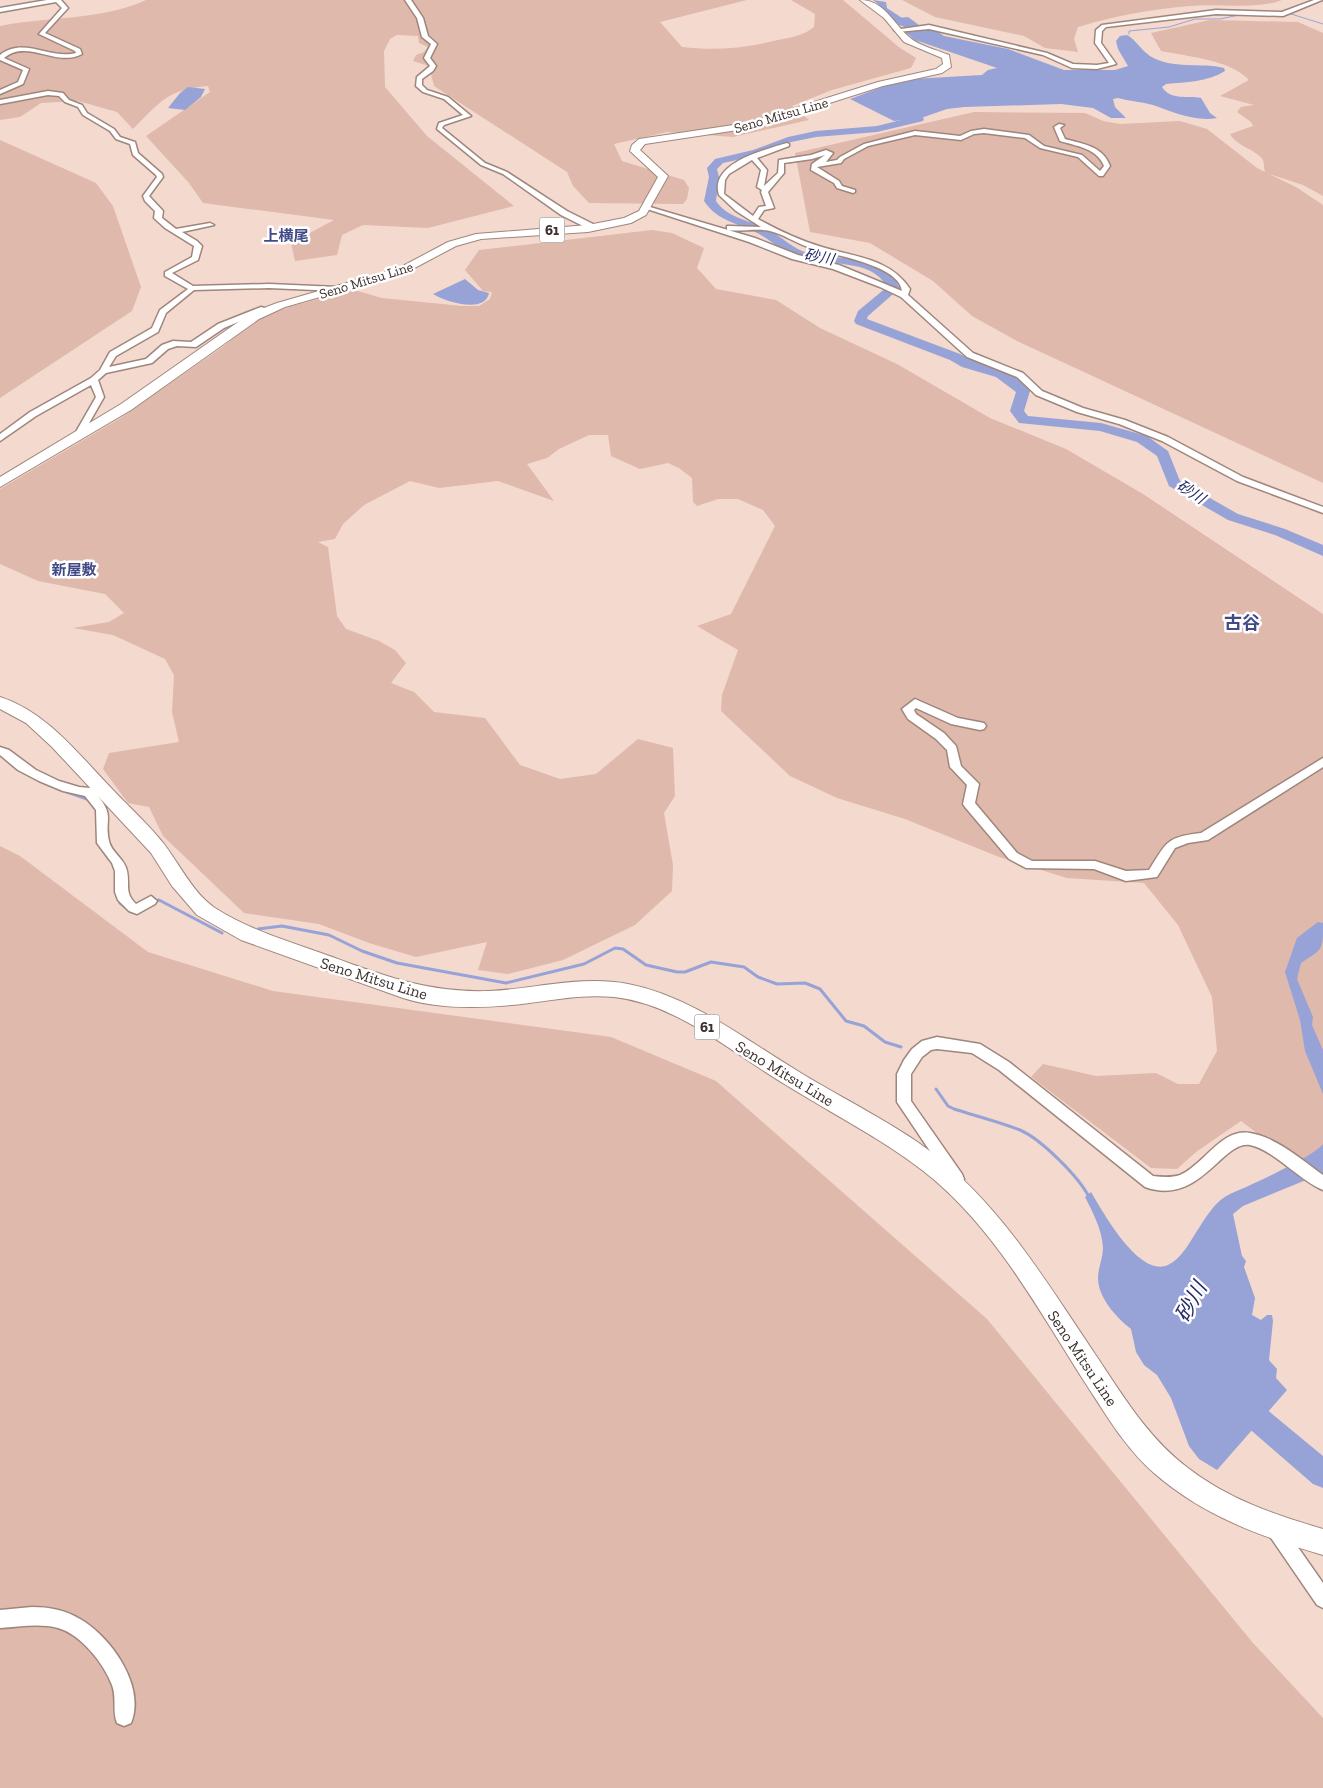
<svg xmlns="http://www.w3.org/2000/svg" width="1323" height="1788" font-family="'Zilla Slab','Noto Sans JP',serif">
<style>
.green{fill:#dfb9ab}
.water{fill:#97a3d7}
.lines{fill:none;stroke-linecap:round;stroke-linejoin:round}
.stream-far2{stroke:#97a3d7;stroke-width:1}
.stream-far1{stroke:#97a3d7;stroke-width:2.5}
.stream{stroke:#97a3d7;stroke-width:3}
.river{fill:#97a3d7;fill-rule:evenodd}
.street-casing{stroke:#9f867c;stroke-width:3}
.primary-casing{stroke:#9f867c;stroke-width:2}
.street{fill:#fff;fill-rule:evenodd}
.primary{fill:#fff;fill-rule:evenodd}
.labels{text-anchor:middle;stroke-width:5;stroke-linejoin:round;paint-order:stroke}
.far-street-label{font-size:14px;fill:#3c312d;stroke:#fff}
.shield{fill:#fff;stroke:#766f6c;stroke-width:1}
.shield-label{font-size:15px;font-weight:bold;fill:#3c312d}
.far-neighbourhood-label{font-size:15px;font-weight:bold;fill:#404a86;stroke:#fff}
.far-water-label{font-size:15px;font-style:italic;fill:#272d6b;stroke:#fff}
.street-label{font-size:16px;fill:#3c312d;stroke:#fff}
.neighbourhood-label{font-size:18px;font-weight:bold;fill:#404a86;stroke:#fff}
.near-water-label{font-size:21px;font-style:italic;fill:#272d6b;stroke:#fff}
</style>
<rect width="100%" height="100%" fill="#f4d9ce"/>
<path class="green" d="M 146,0 L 747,0 L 660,22 L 682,47 C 716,51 745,48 778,40 C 792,37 803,36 814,27 L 815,14 L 791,0 L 843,0 L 900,48 L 916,58 L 911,68 L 832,90 L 792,106 L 809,120 L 733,137 L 667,132 L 614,144 L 622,161 L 684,180 L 689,188 L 687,199 L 683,204 L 589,203 L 573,186 L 567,172 L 434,86 L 429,66 L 413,61 L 416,55 L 424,52 L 428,47 L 419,43 L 418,36 L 397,35 L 390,39 L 384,51 L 385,87 L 427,136 L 514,206 L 428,228 L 363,225 L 342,235 L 337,255 L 295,261 L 291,243 L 334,220 L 203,203 L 189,183 L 146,136 L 210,92 L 208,86 C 167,90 161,101 133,129 L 117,112 L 78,101 L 41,103 L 20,117 L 0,120 L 0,26 C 49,16 100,21 146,0 Z
M 902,0 L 1282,0 C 1257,10 1217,3 1190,6 C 1153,9 1114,16 1078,27 L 1074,39 L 1078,52 L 1045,48 L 1024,36 L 935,17 Z
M 1210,20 L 1298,22 L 1323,33 L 1323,196 L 1303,185 L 1269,174 L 1296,187 L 1323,205 L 1323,483 L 1017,341 L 972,316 L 933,281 L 870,243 L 810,232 L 795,153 L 974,112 L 1085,113 L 1103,121 L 1120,124 L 1180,121 L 1207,129 L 1257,168 L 1265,172 C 1264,169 1264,163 1263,160 C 1256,149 1237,147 1230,134 L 1253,126 L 1251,122 L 1237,112 L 1241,107 L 1254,105 L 1220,96 L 1249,80 C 1229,59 1189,57 1161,51 L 1151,33 Z
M 0,140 L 96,183 L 113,206 L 141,287 L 132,311 L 0,398 Z
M 652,230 L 672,233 L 704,248 L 697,268 L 716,289 L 776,300 L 820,328 L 897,364 L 990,418 L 1066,449 L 1143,494 L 1323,614 L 1323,1183 L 1241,1121 L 1196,1152 L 1177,1169 L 1151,1168 L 1031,1077 L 1043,1064 L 1096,1076 L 1156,1073 L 1178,1084 L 1199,1084 L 1217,1051 L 1212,997 L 1178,925 L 1144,883 L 1067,878 L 999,857 L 905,819 L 837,798 L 790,776 L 721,711 L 722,695 L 738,650 L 697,626 L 731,614 L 775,526 L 763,510 L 738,499 L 718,499 L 697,506 L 693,502 L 692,478 L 679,468 L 668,463 L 640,469 L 611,456 L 608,435 L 589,435 L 559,449 L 547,458 L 527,464 L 554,501 L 498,481 L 439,488 L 410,481 L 364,505 L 343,524 L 335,539 L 318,542 L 328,547 L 337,616 L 346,629 L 379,641 L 395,650 L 406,663 L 391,683 L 414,692 L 434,712 L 485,718 L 520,765 L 560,779 L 596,774 L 638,739 L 673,748 L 675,796 L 664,813 L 673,865 L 672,891 L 635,925 L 563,960 L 508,974 L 478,970 L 487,942 L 416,957 L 369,943 L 319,924 L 244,913 L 163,836 L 149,807 L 128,803 L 103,769 L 109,753 L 179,742 L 172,712 L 174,675 L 165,659 L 113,635 L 73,628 L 109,622 L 124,613 L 105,594 L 38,581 L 0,564 L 0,489 L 119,419 L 224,346 L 255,320 L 292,306 L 354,290 L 382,298 L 462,306 L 479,306 L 490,299 L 492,292 L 483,291 L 465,270 L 479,250 Z
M 0,846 L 20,856 L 148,952 L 273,991 L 611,1037 L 716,1081 L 987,1319 L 1253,1643 L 1323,1718 L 1323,1788 L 0,1788 Z"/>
<path class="water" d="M 882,5 L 898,18 L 908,17 L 919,25 L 915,27 L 934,29 L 944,36 L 1008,49 L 1064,70 L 1115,70 L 1128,66 L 1118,49 L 1116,41 L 1120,36 L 1127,35 C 1136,40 1141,50 1150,56 C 1173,70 1200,62 1224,68 L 1225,71 C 1207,82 1186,82 1166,84 L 1162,87 C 1171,101 1187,95 1201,98 L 1210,113 L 1217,118 C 1195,122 1173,112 1153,105 C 1142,102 1129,101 1118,98 L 1113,99 L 1115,107 L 1126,118 L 1111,118 L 1093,108 L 1061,104 L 964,107 L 947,109 L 921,118 L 894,121 L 850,99 L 893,83 L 912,79 L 982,75 L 988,70 L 997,68 L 915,40 L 904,31 L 910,29 L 899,25 L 880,8 Z
M 188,87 L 205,89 L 201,97 L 185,110 L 168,108 L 180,93 Z
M 465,279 L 478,290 L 489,293 C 485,314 446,302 433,294 Z
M 1318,922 L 1323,923 C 1323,952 1323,948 1301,963 L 1297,979 L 1313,1017 L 1312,1025 L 1323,1050 L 1323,1094 L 1305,1051 L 1300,1020 L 1285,972 L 1297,938 Z
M 1323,1144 L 1323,1173 L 1243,1206 L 1233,1214 L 1242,1256 L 1246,1261 L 1244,1267 L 1255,1298 L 1252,1315 L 1261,1320 L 1267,1315 L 1272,1315 L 1273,1321 L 1269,1360 L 1277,1369 L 1276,1378 L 1287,1390 L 1217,1470 L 1199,1459 L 1189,1446 L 1171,1398 L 1157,1375 L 1144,1365 L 1136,1352 L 1131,1329 C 1117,1318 1098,1298 1098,1278 C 1098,1268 1103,1258 1103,1248 C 1102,1229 1093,1213 1085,1197 L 1091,1192 C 1103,1212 1139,1278 1168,1265 C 1181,1259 1190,1242 1197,1231 C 1206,1217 1215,1201 1230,1194 C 1247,1187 1313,1157 1323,1144 Z"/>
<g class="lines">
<path class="stream-far2" d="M 1288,13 L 1323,24
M 1129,34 L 1129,31 L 1169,27 L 1195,19 L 1220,19 L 1244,14"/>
<path class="stream-far1" d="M 49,785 L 71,793"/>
<path class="stream" d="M 67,792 L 90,800
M 99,844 L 109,859
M 116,890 L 120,903 L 131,912
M 154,902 L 159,900 L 222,933
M 258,929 L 282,926 L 329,935 L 362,951 L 397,963 L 506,983 L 584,964 L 615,948 L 623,949 L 646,965 L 677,972 L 685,972 L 711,962 L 744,967 L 758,977 L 777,984 L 805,983 L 820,989 L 846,1021 L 864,1026 L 885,1042 L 901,1047
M 936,1089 L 948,1106 L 954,1109 C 976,1116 999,1122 1020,1130 C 1041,1139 1079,1177 1089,1197"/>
<path class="river" d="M 873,0 L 886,2 L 887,8 L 905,20 L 905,24 L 899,24 L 880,11 L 879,5 Z
M 924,102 L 929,105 L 928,107 L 917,110 L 924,119 L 923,121 L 877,132 L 816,137 L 791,142 L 760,155 L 723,163 L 717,169 L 719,177 L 716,201 C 728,219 751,220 769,230 C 782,237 793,249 808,253 C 842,262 880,251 900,288 L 868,316 L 867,319 L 960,354 C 983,368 1013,368 1030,391 L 1024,411 L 1028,416 L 1101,423 L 1147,436 L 1168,451 L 1180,481 L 1238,514 L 1285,529 L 1323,545 L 1323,556 L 1275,535 L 1228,520 L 1169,486 L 1157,456 L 1137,442 L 1100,431 L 1019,423 L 1010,411 L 1016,392 L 996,377 L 962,367 L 950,360 L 856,324 L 854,321 L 858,311 L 887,287 C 871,257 827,267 799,258 C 784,253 773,242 759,234 C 739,223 718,222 704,201 L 709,177 L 707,168 L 715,159 L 753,150 L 788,137 L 816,131 L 877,126 L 913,117 L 906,108 L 907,106 Z
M 1239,1390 L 1248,1394 L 1323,1456 L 1323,1488 L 1313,1484 L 1230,1412 L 1226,1403 L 1230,1394 Z"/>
<g class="street-casing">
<path id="street" d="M 47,0 L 61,0 L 68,8 L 45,33 L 80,49 L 82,54 C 57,68 27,38 4,58 L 29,69 L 23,84 L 0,94 L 0,90 L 18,82 L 23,70 L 0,60 L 0,55 C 23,36 51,60 76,53 L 75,51 L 39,34 L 62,8 L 56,2 L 0,12 L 0,8 Z
M 405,0 L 411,0 L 423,18 L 428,36 L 437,44 L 430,58 L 436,66 L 433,71 L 422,79 L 422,85 L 427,90 L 448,97 L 471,116 L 444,125 L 442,128 L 485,163 L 507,172 L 567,211 L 595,225 L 595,229 L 589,229 L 561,215 L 503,174 L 481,165 L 437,129 L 439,123 L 463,115 L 444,99 L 423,92 L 416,86 L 417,77 L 430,66 L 424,58 L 431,44 L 422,37 L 417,18 Z
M 1314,0 L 1322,0 L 1283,16 L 1216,14 L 1106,27 L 1102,31 L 1101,43 L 1116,64 L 1097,69 L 1072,68 L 1043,55 L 929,29 L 897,32 L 894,30 L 929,25 L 1047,53 L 1073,64 L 1097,65 L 1109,63 L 1095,43 L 1096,30 L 1102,25 L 1216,10 L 1282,12 Z
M 48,91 L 63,93 L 69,100 L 82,105 L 87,113 L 114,129 L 120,137 L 135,142 L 138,153 L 162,174 L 163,177 L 149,196 L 163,211 L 162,218 L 176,229 L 210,223 L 214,225 L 182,232 L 197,241 L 202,246 L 198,260 L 172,273 L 193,286 L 269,284 L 338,287 L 342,289 L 338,291 L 269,288 L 194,290 L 166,313 L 158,332 L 116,356 L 109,367 L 146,359 L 162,345 L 173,341 L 191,342 L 218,324 L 261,307 L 268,309 L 224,328 L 196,347 L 177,346 L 168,349 L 152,363 L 106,373 L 98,380 L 104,397 L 80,439 L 73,437 L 96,397 L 91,385 L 36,416 L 0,441 L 0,434 L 30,412 L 91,378 L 100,370 L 110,352 L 152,328 L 160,310 L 188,289 L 165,276 L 165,272 L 192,257 L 194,246 L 165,228 L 154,218 L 155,211 L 145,201 L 143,196 L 157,177 L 156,175 L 133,155 L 130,144 L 116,139 L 110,131 L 83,115 L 78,107 L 65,102 L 59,96 L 48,95 L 0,104 L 0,100 Z
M 1059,124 L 1064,125 L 1060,128 L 1065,139 C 1083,144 1103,146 1110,166 L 1103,176 L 1099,176 L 1078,157 L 1040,148 L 1025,138 L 984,133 L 974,134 L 961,140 L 915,135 L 868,146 L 844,159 L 841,163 L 817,167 L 839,181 L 842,186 L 855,190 L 855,192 L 853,193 L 837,188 L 834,183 L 811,170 L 812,164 L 825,155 L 812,159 L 784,163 L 784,173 L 768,192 L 774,208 L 764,210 L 758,219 C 778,230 799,240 822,247 C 854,257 890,258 910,289 L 908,295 L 973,353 L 1023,373 L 1042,391 L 1083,408 L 1125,420 L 1168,437 L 1243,477 L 1323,507 L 1323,513 L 1237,481 L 1162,441 L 1119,424 L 1077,412 L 1036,395 L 1017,377 L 967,357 L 901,297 L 880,287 L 833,269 L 792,259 L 749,242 L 644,208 L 650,207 L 755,238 L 798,255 L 839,265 L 902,291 C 899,264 830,255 808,247 C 796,243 783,234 770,231 C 756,228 741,232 727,230 L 727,226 L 730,226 L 761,227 L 736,211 L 719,195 C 709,163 764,150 787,143 L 789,144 L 789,146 L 757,158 L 767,170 L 764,186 L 778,173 L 779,160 L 811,155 L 826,150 L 833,153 L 826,162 L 837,160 L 840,157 L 864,144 L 915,131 L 960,136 L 971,131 L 984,129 L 1029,135 L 1044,146 L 1082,155 L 1100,171 L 1104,166 C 1097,148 1076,146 1060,141 L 1054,127 ZM 752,160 L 761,170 L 757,187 L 762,190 L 761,192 L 766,206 L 759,207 L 753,216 L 724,194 L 725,180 L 729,174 Z
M 915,699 L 958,718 L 984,723 L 986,726 L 984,729 L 980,730 L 951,724 L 916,708 L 914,710 L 916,714 L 944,733 L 956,746 L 961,766 L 979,784 L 975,803 L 1017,853 L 1032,861 L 1095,861 L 1126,871 L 1149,870 C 1167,842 1166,837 1201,833 L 1323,758 L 1323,767 L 1208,840 L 1188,843 L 1175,848 L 1157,877 L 1126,881 L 1094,869 L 1026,868 L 1009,859 L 965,807 L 963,804 L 967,785 L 950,767 L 947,750 L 936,739 L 908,719 L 902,709 Z
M 0,747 L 9,750 L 36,770 L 59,781 L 79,787 L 102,789 L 104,792 L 98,796 C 115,817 104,819 109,841 C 111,852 125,859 127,871 C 130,885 124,893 136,904 L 151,896 L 157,901 L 155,904 L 137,914 L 129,911 L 118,900 L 115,892 L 115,871 L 112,863 L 97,843 L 96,810 L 85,796 L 63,791 L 39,781 L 18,770 L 0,755 Z
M 937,1037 L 980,1044 L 1009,1062 L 1153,1176 C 1162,1177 1171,1178 1180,1175 C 1204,1165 1221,1128 1250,1133 C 1276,1137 1302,1160 1323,1175 L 1323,1190 C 1300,1181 1274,1150 1250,1145 C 1222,1140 1200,1207 1145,1187 L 999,1070 L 972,1053 L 937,1049 L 931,1050 L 922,1057 L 911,1074 L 911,1101 L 962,1174 L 964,1179 L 962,1184 L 957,1185 L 952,1184 L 897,1102 L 897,1074 L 904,1060 L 912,1049 L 922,1041 Z
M 1275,1520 L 1281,1523 L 1323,1583 L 1323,1608 L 1317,1605 L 1269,1535 L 1266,1529 L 1269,1523 Z
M 32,1607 C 50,1607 65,1610 80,1619 C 111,1637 146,1686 131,1723 L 124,1726 L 117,1723 C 112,1711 117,1698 112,1685 C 104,1664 81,1634 58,1628 C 39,1623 19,1627 0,1628 L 0,1610 Z"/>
</g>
<g class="primary-casing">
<path id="primary" d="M 860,0 C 884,0 893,23 909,37 C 919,46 937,50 949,55 L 951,67 L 942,73 L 883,86 L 751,128 L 645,144 L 640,150 L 668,176 L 646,215 L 631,223 L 588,232 L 481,239 L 456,246 L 407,272 L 285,307 L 259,319 L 131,410 L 0,487 L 0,477 L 121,404 L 251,313 L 277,303 L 399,268 L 448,242 L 476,234 L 588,225 L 624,218 L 639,211 L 658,177 L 630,151 L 632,145 L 639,139 L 747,123 L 878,82 L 936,69 L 943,64 L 942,58 L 904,42 L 884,18 Z
M 0,697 C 47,712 79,755 113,790 C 130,808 149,825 164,844 C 180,865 193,893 215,908 C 248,929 284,940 321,953 C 380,974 424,993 489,991 C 535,989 581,975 628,984 C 690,996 743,1038 796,1070 C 835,1094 877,1115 916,1141 C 995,1195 1043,1277 1095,1354 C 1123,1396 1148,1438 1188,1468 C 1228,1499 1275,1515 1323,1529 L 1323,1555 C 1262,1537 1203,1516 1154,1473 C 1124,1447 1104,1411 1082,1378 C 1036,1305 991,1223 922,1170 C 879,1137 831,1113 786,1085 C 732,1053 678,1004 614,997 C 583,994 553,1000 522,1004 C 484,1008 440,1010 403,998 L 241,940 L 197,915 L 172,886 L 151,853 L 52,747 L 26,723 L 0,709 Z"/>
</g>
<use href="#street" class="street"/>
<use href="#primary" class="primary"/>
</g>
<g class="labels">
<g class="far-street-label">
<text transform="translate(781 115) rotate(-16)" y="5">Seno Mitsu Line</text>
<text transform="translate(366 280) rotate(-17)" y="5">Seno Mitsu Line</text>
</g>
<g class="shield">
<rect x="539.5" y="217.5" width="25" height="25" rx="4"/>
<rect x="694.5" y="1014.5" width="25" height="25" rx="4"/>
</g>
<g class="shield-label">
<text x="552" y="235">61</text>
<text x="707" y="1032">61</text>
</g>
<g class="far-neighbourhood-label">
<text x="286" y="241">上横尾</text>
<text x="74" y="575">新屋敷</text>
</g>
<g class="far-water-label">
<text transform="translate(819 257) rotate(10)" y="5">砂川</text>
<text transform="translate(1191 492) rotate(33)" y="5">砂川</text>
</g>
<g class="street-label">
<text transform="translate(374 978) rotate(17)" y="6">Seno Mitsu Line</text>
<text transform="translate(785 1073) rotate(31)" y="6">Seno Mitsu Line</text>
<text transform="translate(1083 1358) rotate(56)" y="6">Seno Mitsu Line</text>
</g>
<g class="neighbourhood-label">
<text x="1242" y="629">古谷</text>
</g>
<g class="near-water-label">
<text transform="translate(1191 1302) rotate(-61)" y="7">砂川</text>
</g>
</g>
</svg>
